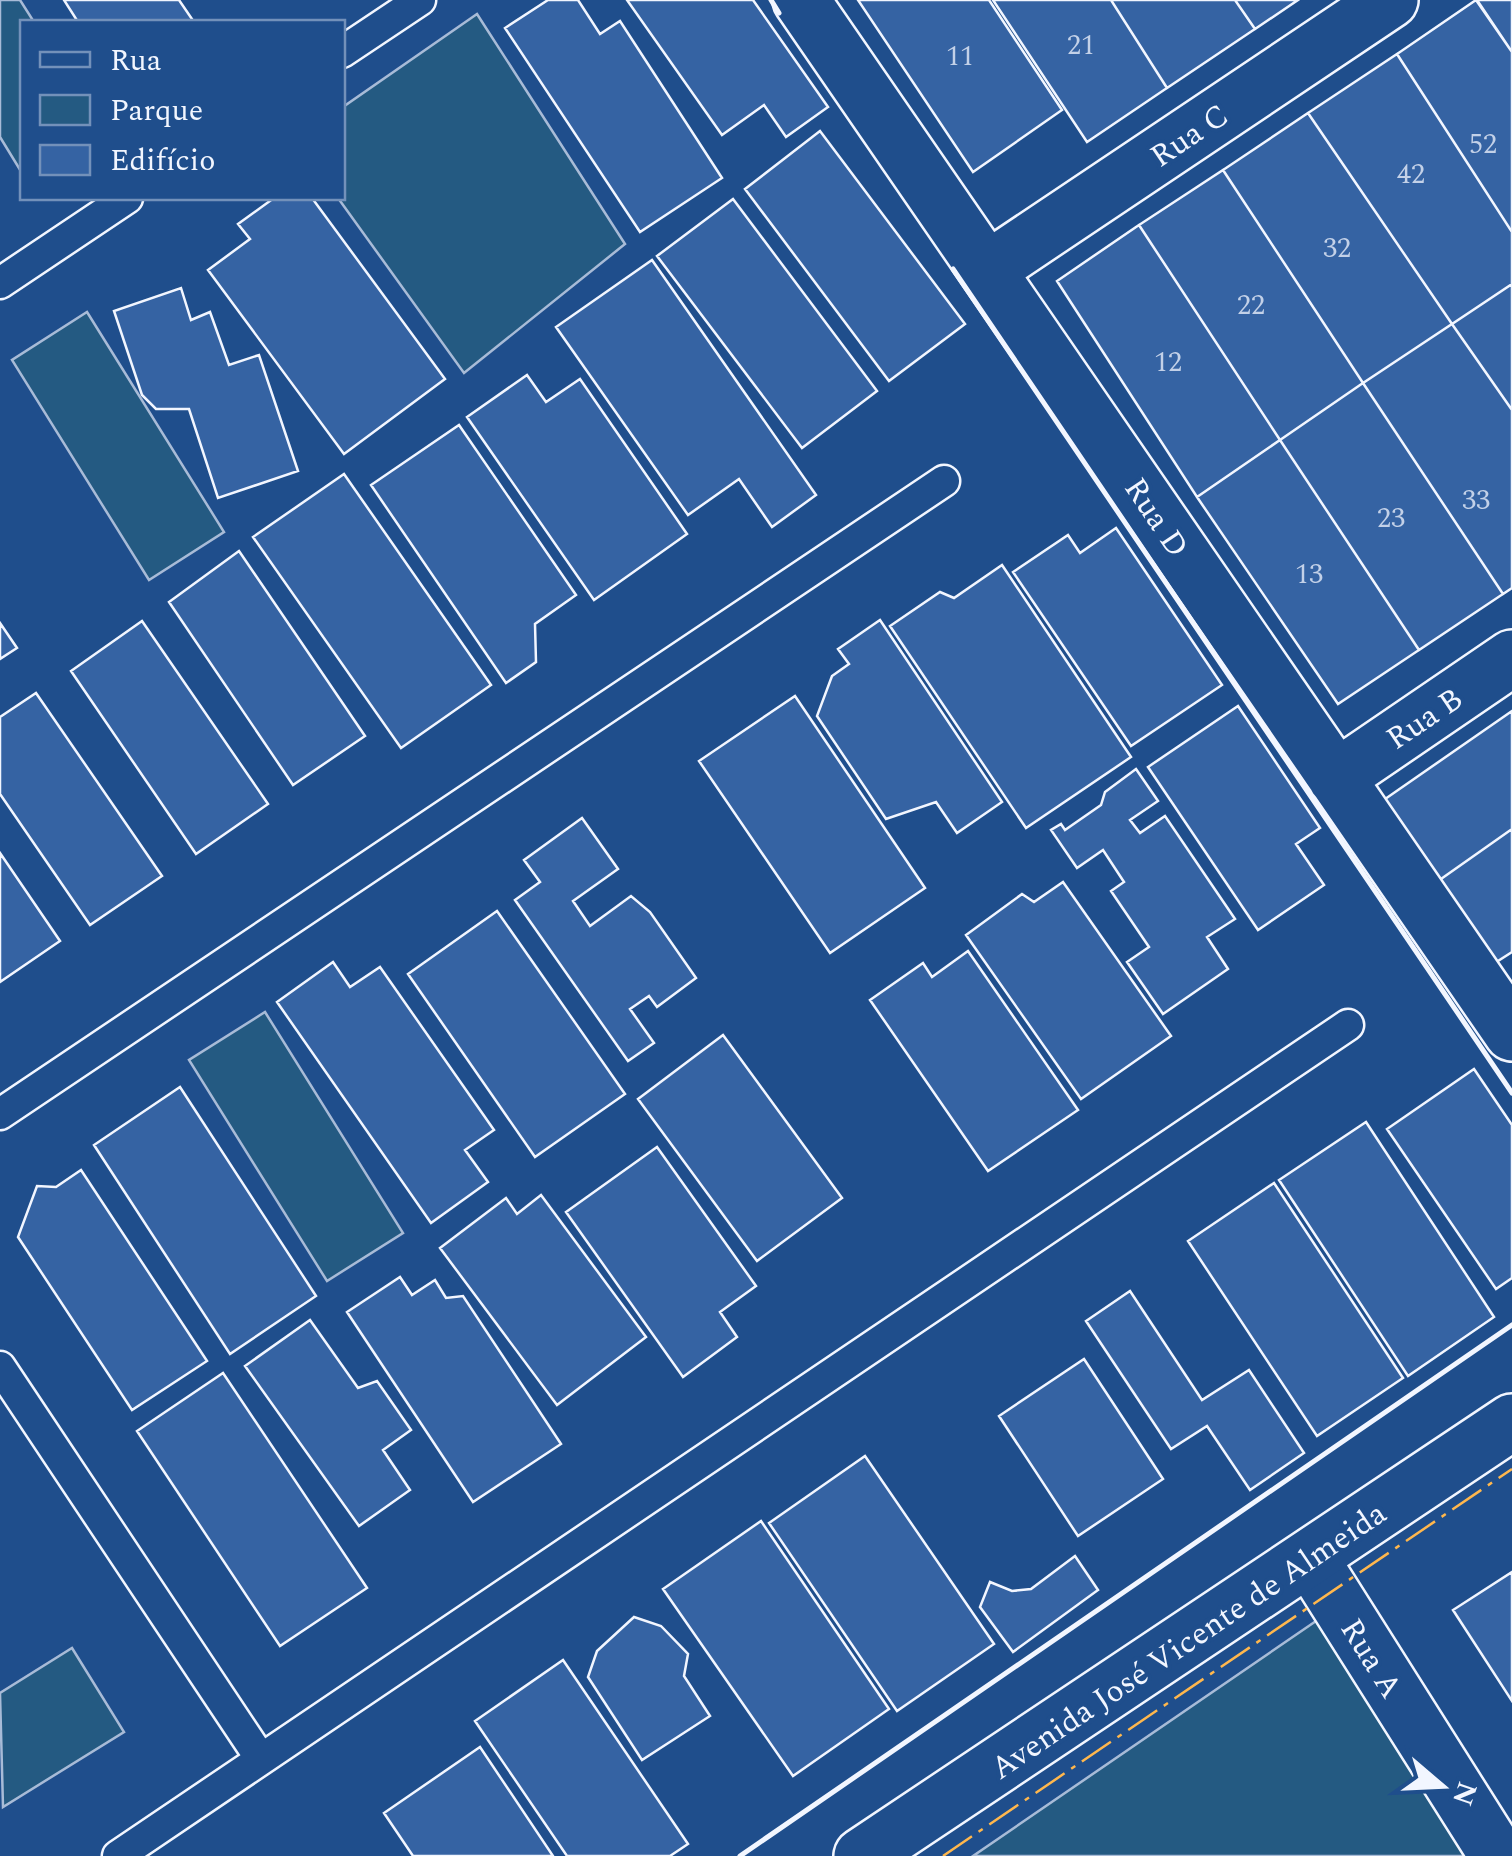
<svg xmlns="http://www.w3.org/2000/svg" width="1512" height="1856" font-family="Spectral,serif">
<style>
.green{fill:#245a82;stroke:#a8bbd7;stroke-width:2.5}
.building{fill:#3563a3;stroke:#f2f6ff;stroke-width:2.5}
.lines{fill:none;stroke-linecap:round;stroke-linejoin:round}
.service-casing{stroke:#f2f6ff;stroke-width:35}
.minor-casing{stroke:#f2f6ff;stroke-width:60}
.tertiary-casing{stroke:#f2f6ff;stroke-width:60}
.service{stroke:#1f4e8c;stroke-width:30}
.minor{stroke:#1f4e8c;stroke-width:55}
.tertiary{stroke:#1f4e8c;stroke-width:55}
.wall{stroke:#f2f6ff;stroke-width:5}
.power{stroke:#ffb74d;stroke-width:2.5;stroke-dasharray:35 8 5 8;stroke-linecap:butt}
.labels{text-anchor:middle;stroke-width:8;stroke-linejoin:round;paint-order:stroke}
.number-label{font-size:28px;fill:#c3d1e8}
.street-label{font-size:32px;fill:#f2f6ff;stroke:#1f4e8c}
</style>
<rect width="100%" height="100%" fill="#1f4e8c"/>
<path class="green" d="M 0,0 L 20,0 L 34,22 L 22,22 L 22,173 L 0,137 Z
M 477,14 L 625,244 L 464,373 L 338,198 L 342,198 L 343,107 Z
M 87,312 L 224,532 L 149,580 L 12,360 Z
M 265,1012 L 403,1233 L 327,1281 L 189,1060 Z
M 1319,1619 L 1476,1856 L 973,1856 Z
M 72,1648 L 124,1732 L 3,1807 L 0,1693 Z"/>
<path class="building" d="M 64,0 L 179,0 L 194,22 L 78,22 Z
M 548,0 L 578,0 L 600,34 L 620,21 L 722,178 L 640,232 L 505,28 Z
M 627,0 L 753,0 L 828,107 L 786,137 L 764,105 L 722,135 Z
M 858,0 L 989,0 L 1062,110 L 973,172 Z
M 993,0 L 1111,0 L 1167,88 L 1087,142 Z
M 1111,0 L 1235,0 L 1255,29 L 1167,88 Z
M 1235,0 L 1298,0 L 1255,29 Z
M 1476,0 L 1512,52 L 1512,232 L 1397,54 Z
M 1477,0 L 1512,0 L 1512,52 Z
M 1397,54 L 1512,232 L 1512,284 L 1452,324 L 1308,113 Z
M 1308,113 L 1452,324 L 1363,383 L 1223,170 Z
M 820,131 L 965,324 L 889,381 L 745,189 Z
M 1223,170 L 1363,383 L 1280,440 L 1139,225 Z
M 274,198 L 312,198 L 445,379 L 344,454 L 208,270 L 250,239 L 238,224 Z
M 733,199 L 877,391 L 802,448 L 657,256 Z
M 1139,225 L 1280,440 L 1197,497 L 1057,281 Z
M 652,260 L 816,495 L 772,527 L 739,479 L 688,515 L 556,327 Z
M 1512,284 L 1512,410 L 1452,324 Z
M 181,288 L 191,320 L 210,312 L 229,365 L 259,355 L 298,471 L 218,498 L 189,409 L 156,409 L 142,395 L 114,311 Z
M 1452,324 L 1512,410 L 1512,588 L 1503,594 L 1363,383 Z
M 527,375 L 546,402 L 580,379 L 687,534 L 594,600 L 467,417 Z
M 1363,383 L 1503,594 L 1419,650 L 1280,440 Z
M 459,425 L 576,595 L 535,624 L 536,662 L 506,683 L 371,485 Z
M 1280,440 L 1419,650 L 1338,704 L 1197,497 Z
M 344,474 L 491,685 L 401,748 L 253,537 Z
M 1116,528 L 1222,685 L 1131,746 L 1013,572 L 1068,535 L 1080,553 Z
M 239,551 L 365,736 L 293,785 L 169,602 Z
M 1002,565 L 1131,757 L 1026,828 L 890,626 L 940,592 L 954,598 Z
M 880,620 L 1002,802 L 957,833 L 936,802 L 886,819 L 817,716 L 832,676 L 849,664 L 838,649 Z
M 142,621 L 268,804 L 196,854 L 71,671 Z
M 0,623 L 17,648 L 0,659 Z
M 36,693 L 162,876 L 90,925 L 0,794 L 0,717 Z
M 795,696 L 925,888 L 830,953 L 699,761 Z
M 1238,706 L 1320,828 L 1296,844 L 1324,885 L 1258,930 L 1148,767 Z
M 1512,711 L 1512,829 L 1431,886 L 1375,806 Z
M 1136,769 L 1158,801 L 1130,820 L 1140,833 L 1165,816 L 1235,919 L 1207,937 L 1228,969 L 1163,1014 L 1127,962 L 1149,947 L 1111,891 L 1124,882 L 1103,850 L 1077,868 L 1051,830 L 1061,824 L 1065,830 L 1101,805 L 1105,792 Z
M 582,818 L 618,869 L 573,901 L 590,926 L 631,896 L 650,912 L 696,978 L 657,1007 L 649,996 L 630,1009 L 654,1043 L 628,1061 L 515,900 L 540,882 L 524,860 Z
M 1512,829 L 1512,952 L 1487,968 L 1431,886 Z
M 0,853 L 60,941 L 0,982 Z
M 1063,882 L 1171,1036 L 1081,1099 L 966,935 L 1022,894 L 1034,902 Z
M 497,911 L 625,1094 L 535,1157 L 408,974 Z
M 968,951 L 1078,1110 L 988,1171 L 870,1000 L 923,963 L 932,977 Z
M 333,962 L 350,987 L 380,967 L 494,1130 L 465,1150 L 488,1182 L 431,1223 L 277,1002 Z
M 723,1035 L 842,1198 L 757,1261 L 638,1099 Z
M 1474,1069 L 1512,1125 L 1512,1278 L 1496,1289 L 1387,1129 Z
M 180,1087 L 316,1296 L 230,1354 L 94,1145 Z
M 1366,1122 L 1494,1317 L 1408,1376 L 1279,1180 Z
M 657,1147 L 756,1286 L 720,1312 L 737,1337 L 683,1377 L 566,1212 Z
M 81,1170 L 207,1361 L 132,1410 L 18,1237 L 37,1186 L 56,1187 Z
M 1274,1183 L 1403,1378 L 1317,1436 L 1188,1241 Z
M 541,1195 L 646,1337 L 557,1405 L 440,1248 L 506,1198 L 517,1214 Z
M 400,1277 L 412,1295 L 435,1280 L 446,1298 L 463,1296 L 561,1444 L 473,1502 L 347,1312 Z
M 1130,1291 L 1202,1400 L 1249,1370 L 1304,1453 L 1250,1490 L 1207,1426 L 1171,1449 L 1086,1321 Z
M 310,1320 L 358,1388 L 377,1381 L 411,1430 L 383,1450 L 410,1490 L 359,1526 L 245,1366 Z
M 1084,1359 L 1163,1479 L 1078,1536 L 999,1416 Z
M 223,1373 L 367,1588 L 280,1646 L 137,1431 Z
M 865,1456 L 994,1644 L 897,1711 L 769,1523 Z
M 761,1521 L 889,1709 L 793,1776 L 663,1589 Z
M 1075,1556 L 1098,1590 L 1013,1652 L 980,1607 L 990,1582 L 1012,1591 L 1031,1589 Z
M 1512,1572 L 1512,1701 L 1453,1610 Z
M 634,1617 L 661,1626 L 688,1654 L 684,1676 L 710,1716 L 642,1760 L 588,1677 L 597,1651 Z
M 563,1660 L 688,1844 L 670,1856 L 567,1856 L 475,1721 Z
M 480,1747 L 553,1856 L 413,1856 L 384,1813 Z"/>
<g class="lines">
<g class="service-casing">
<path id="service" d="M 342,52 L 420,0
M 0,283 L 127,198
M 0,1114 L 944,481
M 0,1367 L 261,1759
M 118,1856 L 1348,1025"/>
</g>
<g class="minor-casing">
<path id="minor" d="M 801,0 L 1512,1033
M 987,270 L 1390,0
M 1336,778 L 1512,658
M 1311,1560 L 1498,1856"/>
</g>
<g class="tertiary-casing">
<path id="tertiary" d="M 862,1856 L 1512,1422"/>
</g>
<use href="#service" class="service"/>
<use href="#minor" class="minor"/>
<use href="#tertiary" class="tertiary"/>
<path class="wall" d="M 771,0 L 779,13
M 953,269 L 1512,1093
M 740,1856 L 1512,1325"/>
<path class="power" d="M 943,1856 L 1512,1469"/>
</g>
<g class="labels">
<g class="number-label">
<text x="1081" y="54">21</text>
<text x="960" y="65">11</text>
<text x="1483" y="153">52</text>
<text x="1411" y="183">42</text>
<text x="1337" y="257">32</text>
<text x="1251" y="314">22</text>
<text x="1168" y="371">12</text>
<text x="1476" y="509">33</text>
<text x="1391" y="527">23</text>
<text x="1309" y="583">13</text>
</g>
<g class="street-label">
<text transform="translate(1189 135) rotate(-34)" y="11">Rua C</text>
<text transform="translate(1157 517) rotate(56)" y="11">Rua D</text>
<text transform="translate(1424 718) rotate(-34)" y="11">Rua B</text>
<text transform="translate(1188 1640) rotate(-34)" y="11">Avenida José Vicente de Almeida</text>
<text transform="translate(1372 1658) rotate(58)" y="11">Rua A</text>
</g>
</g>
<rect x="20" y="20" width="325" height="180" fill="#1f4e8c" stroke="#7391ba" stroke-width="2.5"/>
<rect x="40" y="52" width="50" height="15" fill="#1f4e8c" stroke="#7391ba" stroke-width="2.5"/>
<text x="110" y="70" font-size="30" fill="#f2f6ff">Rua</text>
<rect x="40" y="95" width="50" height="30" fill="#245a82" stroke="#7391ba" stroke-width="2.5"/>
<text x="110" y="120" font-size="30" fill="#f2f6ff">Parque</text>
<rect x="40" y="145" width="50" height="30" fill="#3563a3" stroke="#7391ba" stroke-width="2.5"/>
<text x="110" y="170" font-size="30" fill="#f2f6ff">Edifício</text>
<g transform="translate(1442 1786) rotate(109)" stroke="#1f4e8c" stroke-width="8" paint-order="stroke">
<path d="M0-8L18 38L0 25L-18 38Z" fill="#f2f6ff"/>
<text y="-15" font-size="28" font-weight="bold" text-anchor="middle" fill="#f2f6ff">N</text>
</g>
</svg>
